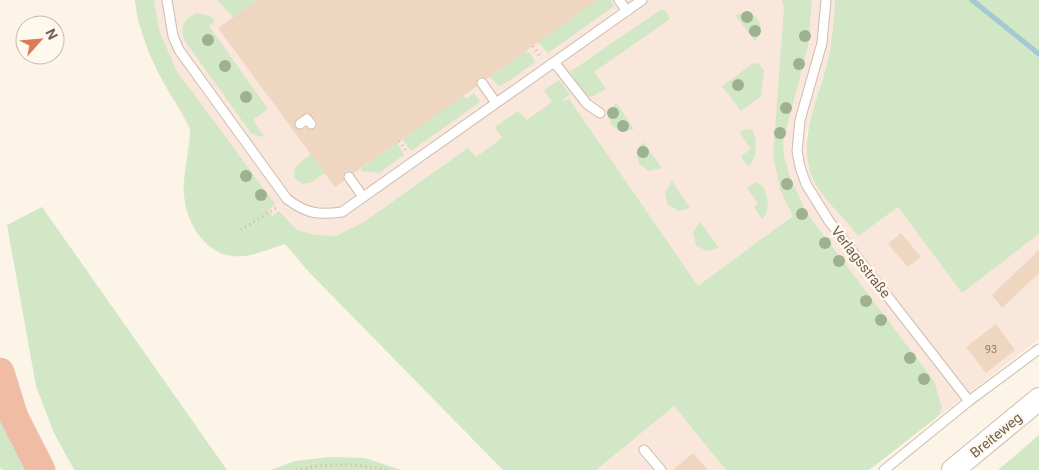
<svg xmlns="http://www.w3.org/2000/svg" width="1039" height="470" font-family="Roboto,sans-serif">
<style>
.commercial{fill:#fae7dc}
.green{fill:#d1e7c6}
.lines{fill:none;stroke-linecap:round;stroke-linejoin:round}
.stream{stroke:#a4c9d4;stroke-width:5}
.building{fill:#eed6c1;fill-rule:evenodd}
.service-casing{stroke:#ccbdae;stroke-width:11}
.tertiary-casing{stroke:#ccbdae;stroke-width:24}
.motorway-casing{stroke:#d8d2cd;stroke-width:29}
.path{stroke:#d3b9a4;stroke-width:3;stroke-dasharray:1 4;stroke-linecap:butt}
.service{stroke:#fff;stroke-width:9}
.tertiary{stroke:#fff;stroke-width:22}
.motorway{stroke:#f0bca3;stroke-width:28}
.tree{fill:#9fb290}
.labels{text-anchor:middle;stroke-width:5;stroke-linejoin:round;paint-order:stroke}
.number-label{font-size:11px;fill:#917b6a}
.street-label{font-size:14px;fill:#725d4d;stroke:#fef8ed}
</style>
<rect width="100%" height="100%" fill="#fbf4e7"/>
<path class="commercial" d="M 135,0 L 835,0 L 834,31 L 826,67 L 805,138 L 898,207 L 962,292 L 1039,234 L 1039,339 L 869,470 L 503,470 L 310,273 L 285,244 L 244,256 L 222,255 L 208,246 L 196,231 L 186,211 L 183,187 L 190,130 L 149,53 L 137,19 Z"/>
<path class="green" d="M 135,0 L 154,0 L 159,30 L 176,70 L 275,204 L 268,210 L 272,216 L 279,211 L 297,230 L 314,235 L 336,236 L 364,222 L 468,148 L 476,157 L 502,138 L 495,127 L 518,111 L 527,120 L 552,102 L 544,90 L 559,80 L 570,94 L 562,101 L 569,99 L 698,286 L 793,216 L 780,189 L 773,155 L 784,8 L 782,0 L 812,0 L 808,46 L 783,142 L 784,157 L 790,177 L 806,212 L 934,381 L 942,408 L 937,417 L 869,470 L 726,470 L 674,406 L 596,470 L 503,470 L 310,273 L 285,244 C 272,248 258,254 245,256 C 206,261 182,220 184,185 C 184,173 192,137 190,128 C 185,115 176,104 169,92 C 152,64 139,32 135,0 Z
M 217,0 L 257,0 L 233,17 Z
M 597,0 L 611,0 L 614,6 L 548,53 L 538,42 Z
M 835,0 L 1039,0 L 1039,234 L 962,293 L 898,207 L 858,236 C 847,221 820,195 813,179 C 797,141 816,105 826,68 C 832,45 834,23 835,0 Z
M 660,10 L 665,10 L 670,19 L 594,72 L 606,89 L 591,97 L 583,92 L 570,72 Z
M 747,12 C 761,17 765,29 755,41 L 735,15 Z
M 197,13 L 210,16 L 215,21 L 209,26 L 268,109 L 253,120 L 264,136 L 261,137 L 251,133 L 185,41 C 179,28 184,18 197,13 Z
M 525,52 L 530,53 L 535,62 L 503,85 L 499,86 L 490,77 Z
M 759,63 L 764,71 L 761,96 L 741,111 L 722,86 L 752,64 Z
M 474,93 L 480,102 L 411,151 L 402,139 L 463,95 L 466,99 Z
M 616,102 L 634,129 L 622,132 L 611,125 L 609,113 Z
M 745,129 L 752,130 C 758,139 757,160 748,167 L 741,156 L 751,149 L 740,133 Z
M 397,142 L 404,155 L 379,173 L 361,171 L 361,169 Z
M 643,142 L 662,168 L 649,171 L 639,164 L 636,152 Z
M 312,153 L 326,172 L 312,182 L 302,184 L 294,177 L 295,167 Z
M 672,181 L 690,208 L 678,211 L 667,204 L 665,192 Z
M 756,182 L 763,186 C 768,196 771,210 762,219 L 754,207 L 758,204 L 747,188 Z
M 42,207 L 227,470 L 75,470 L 72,466 L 54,433 L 36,386 L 7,225 Z
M 700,222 L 719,248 L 706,251 L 696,245 L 693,232 Z
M 0,418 L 25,470 L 3,470 L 0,468 Z
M 1039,435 L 1039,470 L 998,470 Z
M 329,457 L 365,458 L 401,470 L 271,470 L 295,461 Z"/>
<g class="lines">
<path class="stream" d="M 972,0 L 1039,54"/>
</g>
<path class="building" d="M 257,0 L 597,0 L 487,79 L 482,77 L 478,78 L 477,86 L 354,173 L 349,171 L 345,172 L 344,181 L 335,187 L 218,28 ZM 307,113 L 316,120 L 317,127 L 311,130 L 306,128 L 297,129 L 294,125 L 295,121 Z
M 901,233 L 921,257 L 908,267 L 888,244 Z
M 1039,250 L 1039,273 L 1002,308 L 992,295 Z
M 996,324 L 1015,350 L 986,373 L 966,347 Z
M 693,453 L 708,470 L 673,470 Z"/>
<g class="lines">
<g class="service-casing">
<path id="service" d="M 167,0 L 173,36 L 179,50 L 287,199 C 307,214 318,215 342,212 L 642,0
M 619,0 L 627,11
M 826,0 L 822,43 L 800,120 L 797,151 L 800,167 L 806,184 L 829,221 L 969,401 L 884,470
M 554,62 L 587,104 L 600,113
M 482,83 L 496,103
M 300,124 L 307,119 L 311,124
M 349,177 L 363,197
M 969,401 L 1039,349
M 644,450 L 661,470"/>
</g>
<g class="tertiary-casing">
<path id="tertiary" d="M 953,470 L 1039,399"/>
</g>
<g class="motorway-casing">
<path id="motorway" d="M 0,372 L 14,417 L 41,470"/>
</g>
<path class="path" d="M 533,46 L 541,58
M 399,141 L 408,153
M 241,230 L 279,206
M 296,470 C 327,463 355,463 387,470"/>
<use href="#service" class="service"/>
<use href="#tertiary" class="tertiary"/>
<use href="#motorway" class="motorway"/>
</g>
<g class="tree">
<circle cx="747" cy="17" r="6"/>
<circle cx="755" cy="31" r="6"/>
<circle cx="805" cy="36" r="6"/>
<circle cx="208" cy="40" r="6"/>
<circle cx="799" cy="64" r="6"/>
<circle cx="225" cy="66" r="6"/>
<circle cx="738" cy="85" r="6"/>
<circle cx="246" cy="97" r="6"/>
<circle cx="786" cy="108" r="6"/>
<circle cx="613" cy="113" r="6"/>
<circle cx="623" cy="126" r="6"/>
<circle cx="780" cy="133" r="6"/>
<circle cx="643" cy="152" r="6"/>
<circle cx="246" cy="176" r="6"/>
<circle cx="787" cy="184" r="6"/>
<circle cx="261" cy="195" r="6"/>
<circle cx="802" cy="214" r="6"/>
<circle cx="825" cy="243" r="6"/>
<circle cx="839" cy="261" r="6"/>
<circle cx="866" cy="301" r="6"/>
<circle cx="881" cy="320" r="6"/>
<circle cx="910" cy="358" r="6"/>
<circle cx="924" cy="379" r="6"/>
</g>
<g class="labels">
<g class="number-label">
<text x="991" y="353">93</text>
</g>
<g class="street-label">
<text transform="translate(861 262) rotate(52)" y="5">Verlagsstraße</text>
<text transform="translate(996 435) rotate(-39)" y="5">Breiteweg</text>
</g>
</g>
<g transform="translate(40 40) rotate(63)"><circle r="24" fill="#fef8ed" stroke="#c6baad"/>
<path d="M0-4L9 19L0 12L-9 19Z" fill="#da7d56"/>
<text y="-8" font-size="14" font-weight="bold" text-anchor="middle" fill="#725d4d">N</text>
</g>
</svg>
